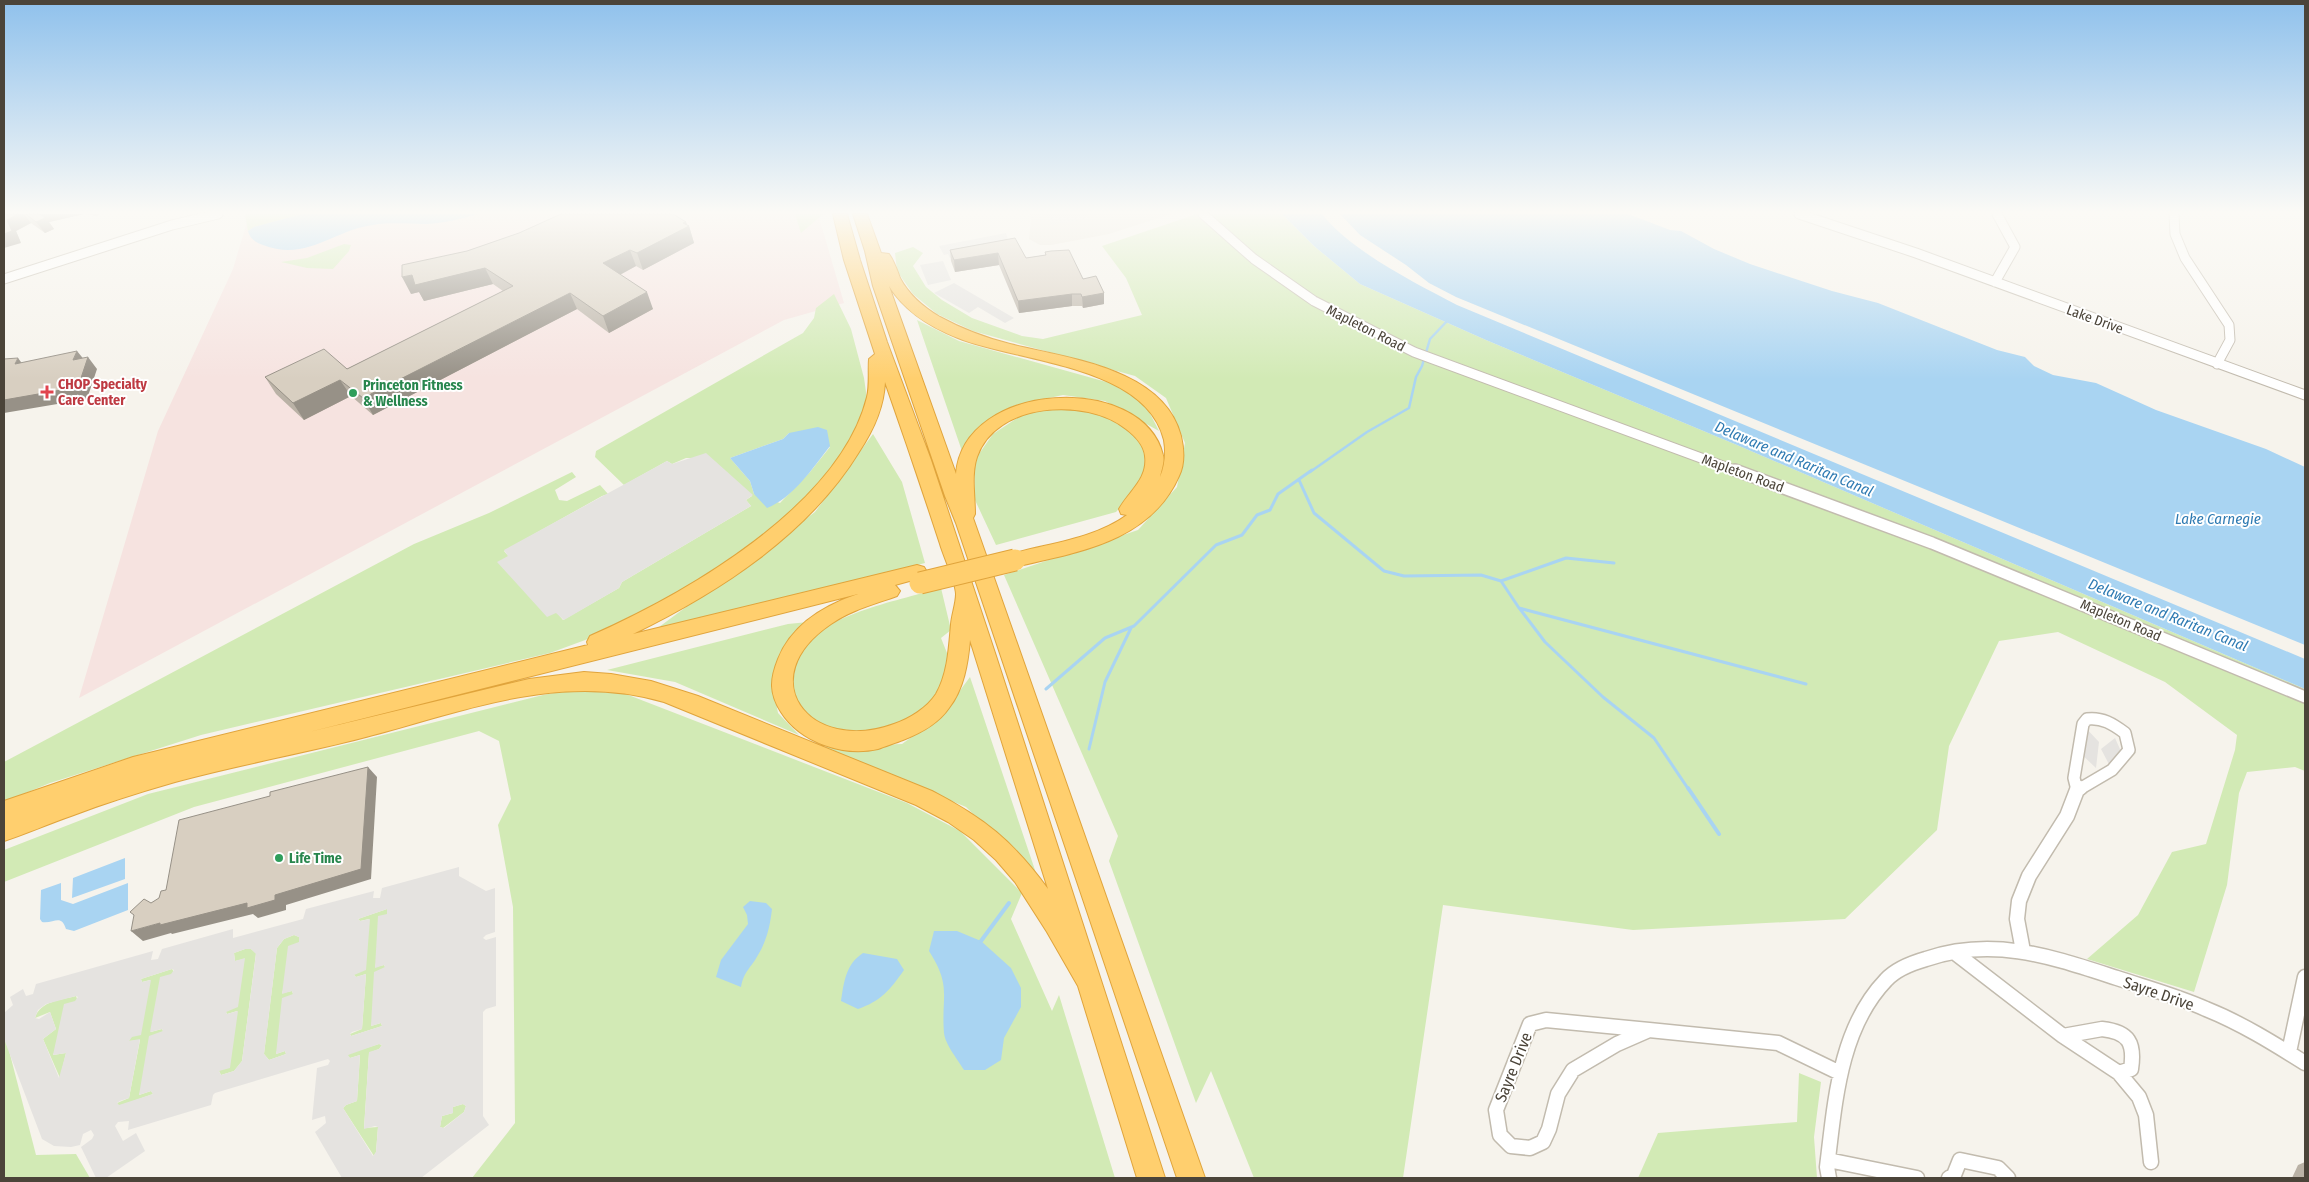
<svg xmlns="http://www.w3.org/2000/svg" width="2309" height="1182" font-family="'Fira Sans Condensed',sans-serif">
<style>
.residential{fill:#eae5da}
.medical{fill:#f6e3e0}
.green{fill:#d2eab5;fill-rule:evenodd}
.parking{fill:#e5e3e0;fill-rule:evenodd}
.water{fill:#a9d4f2}
.lines{fill:none;stroke-linecap:round;stroke-linejoin:round}
.stream-far2{stroke:#a9d4f2;stroke-width:2.5}
.stream-far1{stroke:#a9d4f2;stroke-width:3}
.stream{stroke:#a9d4f2;stroke-width:4}
.street-far2-casing{stroke:#c2bbae;stroke-width:11}
.street-far1-casing{stroke:#c2bbae;stroke-width:14}
.street-casing{stroke:#c2bbae;stroke-width:17}
.highway-casing{stroke:#e0a43c;stroke-width:2}
.street-far2{stroke:#fff;stroke-width:9}
.street-far1{stroke:#fff;stroke-width:11}
.street{stroke:#fff;stroke-width:14}
.highway{fill:#ffcf6e;fill-rule:evenodd}
.highway-bridge-casing{stroke:#e0a43c;stroke-width:23;stroke-linecap:butt}
.highway-bridge{stroke:#ffcf6e;stroke-width:21}
.wall{fill:#bab2a6}
.shaded-wall{fill:#979187}
.building{fill:#d8cfc1;stroke:#979187}
.health-dot{fill:#e0444e;stroke:#fff;stroke-width:2}
.leisure-dot{fill:#2e9e5b;stroke:#fff;stroke-width:2}
.labels{text-anchor:middle;stroke-width:4;stroke-linejoin:round;paint-order:stroke}
.street-label{font-size:14px;fill:#4b4439;stroke:#fff}
.health-label{font-size:14px;font-weight:bold;fill:#be3a42;stroke:#fff;text-anchor:start}
.leisure-label{font-size:14px;font-weight:bold;fill:#27864d;stroke:#fff;text-anchor:start}
.water-label{font-size:15px;font-style:italic;fill:#2e7ab2;stroke:#fff}
.near-street-label{font-size:16px;fill:#4b4439;stroke:#fff}
</style>
<rect width="100%" height="100%" fill="#f6f3ec"/>
<path class="residential" d="M 1029,214 L 1171,214 L 1109,234 L 1051,245 L 1040,245 L 1029,239 L 1031,220 Z"/>
<path class="medical" d="M 818,214 L 844,303 L 784,320 L 79,698 L 158,431 L 233,269 L 249,215 Z"/>
<path class="green" d="M 248,214 L 302,214 L 254,227 L 248,231 L 245,215 Z
M 795,214 L 823,214 L 801,233 Z
M 1197,214 L 1282,214 L 1314,246 L 1360,284 L 1486,340 L 1737,445 L 2305,689 L 2305,771 L 2295,767 L 2247,772 L 2239,793 L 2227,885 L 2194,992 L 2087,959 L 2138,915 L 2172,852 L 2206,844 L 2235,750 L 2237,735 L 2165,682 L 2058,632 L 1999,641 L 1949,746 L 1937,830 L 1845,919 L 1633,930 L 1443,905 L 1403,1178 L 1254,1178 L 1211,1071 L 1196,1103 L 1109,861 L 1118,836 L 1004,575 L 1138,530 L 1177,487 L 1185,443 L 1166,398 L 1135,376 L 973,331 L 937,314 L 913,294 L 897,271 L 895,253 L 913,247 L 923,253 L 913,266 L 926,287 L 942,300 L 972,318 L 1022,336 L 1043,339 L 1142,315 L 1126,278 L 1102,246 Z
M 344,244 L 351,245 L 349,251 L 333,269 L 307,268 L 281,262 L 307,258 Z
M 834,294 L 851,329 L 864,378 L 867,399 L 849,447 L 815,487 L 782,520 L 723,566 L 615,629 L 550,653 L 201,735 L 50,783 L 4,802 L 4,762 L 414,544 L 489,513 L 572,472 L 576,477 L 555,490 L 559,500 L 567,501 L 600,485 L 608,494 L 602,496 L 504,551 L 563,620 L 619,588 L 622,582 L 751,506 L 746,500 L 752,496 L 695,458 L 686,458 L 672,464 L 667,461 L 624,485 L 595,457 L 596,451 L 803,333 L 814,318 L 816,308 ZM 789,433 L 830,447 L 810,472 L 780,503 L 754,494 L 750,481 L 730,458 L 783,439 Z
M 917,320 L 959,341 L 1110,383 L 1144,402 L 1159,431 L 1105,401 L 1063,395 L 1016,405 L 985,422 L 964,457 Z
M 1034,407 L 1092,408 L 1125,423 L 1145,450 L 1144,480 L 1116,512 L 996,545 L 975,500 L 974,461 L 993,434 Z
M 873,434 L 902,482 L 925,563 L 706,621 L 659,627 L 815,512 Z
M 941,588 L 951,630 L 941,638 L 951,663 L 940,691 L 910,722 L 870,733 L 822,729 L 792,697 C 791,679 792,663 802,648 C 822,615 904,599 941,588 Z
M 808,622 L 780,653 L 772,683 L 778,713 L 799,735 L 675,682 L 607,670 L 788,624 Z
M 970,677 L 1037,876 L 966,807 L 823,747 L 902,744 L 941,716 Z
M 570,690 L 618,691 L 907,803 L 960,831 L 1022,893 L 1011,919 L 1052,1011 L 1059,995 L 1115,1178 L 472,1178 L 515,1123 L 513,907 L 498,825 L 511,799 L 499,741 L 479,731 L 194,807 L 4,882 L 4,850 L 148,794 L 543,695 Z
M 387,909 L 389,912 L 375,967 L 384,965 L 385,967 L 371,1026 L 381,1023 L 382,1026 L 351,1036 L 350,1034 L 362,1029 L 366,974 L 356,977 L 354,975 L 369,919 L 360,921 L 358,919 Z
M 294,935 L 299,937 L 299,942 L 282,993 L 292,991 L 293,994 L 276,1054 L 285,1051 L 286,1054 L 269,1060 L 264,1054 L 277,948 L 284,939 Z
M 245,949 L 251,949 L 256,953 L 242,1061 L 234,1071 L 221,1075 L 219,1071 L 237,1011 L 227,1014 L 226,1012 L 244,959 L 235,961 L 234,953 Z
M 172,969 L 174,972 L 151,1032 L 162,1029 L 163,1031 L 139,1095 L 151,1091 L 153,1094 L 119,1106 L 117,1103 L 129,1098 L 140,1040 L 129,1041 L 150,980 L 142,982 L 141,979 Z
M 76,996 L 77,999 L 53,1055 L 66,1053 L 60,1078 L 43,1039 L 56,1029 L 50,1012 L 35,1018 C 40,1001 61,1000 76,996 Z
M 4,1031 L 36,1155 L 76,1154 L 90,1178 L 4,1178 Z
M 379,1044 L 382,1045 L 379,1049 L 369,1053 L 364,1128 L 378,1127 L 376,1152 L 374,1156 L 343,1108 L 346,1105 L 357,1101 L 360,1055 L 350,1058 L 347,1055 L 350,1053 Z
M 1799,1073 L 1821,1082 L 1814,1137 L 1817,1178 L 1638,1178 L 1658,1133 L 1797,1122 Z
M 463,1104 L 466,1106 L 464,1112 L 443,1128 L 440,1127 L 442,1116 L 453,1113 L 453,1107 Z"/>
<path class="parking" d="M 1047,214 L 1086,214 L 1088,219 L 1051,225 Z
M 1006,233 L 1010,246 L 950,258 L 948,254 L 944,255 L 939,246 Z
M 943,261 L 951,280 L 928,285 L 920,265 Z
M 954,283 L 1014,318 L 1005,323 L 978,307 L 969,313 L 934,293 Z
M 706,453 L 753,495 L 746,500 L 751,506 L 622,582 L 619,588 L 564,620 L 556,613 L 547,617 L 497,562 L 508,556 L 504,550 L 667,461 L 672,464 Z
M 2083,725 L 2099,742 L 2096,768 L 2078,751 Z
M 2115,738 L 2124,758 L 2112,770 L 2101,749 Z
M 459,867 L 459,876 L 486,891 L 495,888 L 495,932 L 486,935 L 483,938 L 486,940 L 496,937 L 496,1006 L 486,1009 L 483,1012 L 483,1116 L 489,1125 L 421,1178 L 342,1178 L 315,1132 L 326,1123 L 325,1116 L 312,1120 L 317,1068 L 328,1065 L 330,1061 L 328,1059 L 215,1093 L 213,1095 L 211,1105 L 128,1130 L 129,1121 L 118,1122 L 115,1126 L 123,1141 L 136,1133 L 145,1151 L 106,1178 L 96,1178 L 81,1147 L 92,1139 L 94,1135 L 91,1130 L 83,1134 L 80,1145 L 71,1147 L 54,1146 L 42,1139 L 4,1039 L 4,1013 L 13,1005 L 10,997 L 23,989 L 26,996 L 33,994 L 36,984 L 153,951 L 151,960 L 158,959 L 162,949 L 233,929 L 233,938 L 303,919 L 306,909 L 374,891 L 373,898 L 380,898 L 382,888 ZM 387,909 L 387,914 L 378,916 L 375,968 L 384,965 L 385,967 L 374,972 L 371,1026 L 381,1023 L 382,1026 L 351,1036 L 350,1034 L 352,1032 L 362,1029 L 366,974 L 356,977 L 354,975 L 366,970 L 370,919 L 360,921 L 358,919 ZM 294,935 L 299,937 L 299,942 L 288,946 L 282,994 L 292,991 L 293,994 L 282,998 L 276,1054 L 285,1051 L 286,1054 L 269,1060 L 264,1054 L 277,948 L 284,939 ZM 245,949 L 251,949 L 256,954 L 242,1061 L 234,1071 L 221,1075 L 219,1071 L 230,1068 L 238,1011 L 227,1014 L 226,1012 L 238,1007 L 245,958 L 235,961 L 234,953 ZM 172,969 L 174,970 L 171,974 L 160,977 L 150,1032 L 162,1029 L 163,1031 L 149,1036 L 139,1095 L 151,1091 L 153,1094 L 119,1105 L 117,1103 L 120,1101 L 129,1098 L 140,1039 L 129,1041 L 132,1037 L 141,1035 L 151,980 L 142,982 L 141,979 ZM 76,996 L 78,997 L 75,1001 L 64,1004 L 53,1055 L 66,1053 L 59,1078 L 43,1039 L 56,1029 L 50,1012 L 39,1019 L 35,1018 L 38,1010 L 46,1004 ZM 379,1044 L 382,1045 L 379,1049 L 369,1052 L 364,1129 L 375,1126 L 378,1127 L 376,1152 L 373,1156 L 343,1108 L 346,1105 L 357,1101 L 360,1055 L 350,1058 L 348,1055 ZM 463,1104 L 466,1106 L 464,1112 L 444,1128 L 440,1127 L 442,1116 L 453,1113 L 453,1107 Z"/>
<path class="water" d="M 302,214 L 478,214 C 462,219 444,223 426,224 C 408,224 391,222 373,225 C 333,230 307,262 263,245 C 255,242 250,239 248,231 L 254,227 Z
M 1282,214 L 1322,214 C 1351,251 1415,283 1457,305 L 2305,659 L 2305,689 L 1737,445 L 1486,340 L 1360,284 L 1314,246 Z
M 1340,214 L 1628,214 L 1670,230 L 1681,231 L 1714,249 L 1750,264 L 1832,291 L 1878,303 L 1997,350 L 2025,357 L 2034,366 L 2053,375 L 2096,383 L 2156,410 L 2266,449 L 2305,467 L 2305,645 L 1456,297 L 1429,283 L 1406,265 L 1360,235 Z
M 818,427 L 827,430 L 830,446 C 813,468 793,498 767,508 L 754,494 L 750,481 L 730,458 L 783,439 L 789,433 Z
M 125,858 L 125,879 L 72,898 L 73,878 Z
M 61,883 L 61,900 L 73,904 L 128,883 L 128,910 L 74,931 L 66,929 C 61,913 54,924 42,922 L 40,919 L 41,890 Z
M 750,901 L 766,903 L 772,909 C 770,926 767,940 758,955 C 751,968 744,971 741,987 L 716,977 L 721,960 L 748,924 L 747,915 L 743,907 Z
M 934,931 L 957,931 L 981,941 L 1011,968 L 1021,988 L 1021,1007 L 1004,1038 L 1001,1060 L 985,1070 L 964,1070 C 958,1060 945,1044 944,1033 C 941,995 952,987 929,951 Z
M 863,953 L 897,959 L 904,970 C 890,990 881,1001 858,1009 L 841,1001 C 844,981 846,964 863,953 Z"/>
<g class="lines">
<path class="stream-far2" d="M 1310,472 L 1367,432 L 1409,408 L 1416,377 L 1422,366 L 1430,339 L 1449,319"/>
<path class="stream-far1" d="M 1299,480 L 1314,513 L 1384,571 L 1404,576 L 1481,575 L 1501,581 L 1519,608 L 1806,684
M 1501,581 L 1566,558 L 1614,563
M 1520,609 L 1545,642 L 1603,697 L 1654,738 L 1689,790
M 1046,689 L 1105,638 L 1134,626 L 1216,545 L 1242,535 L 1257,515 L 1270,510 L 1278,494 L 1312,470
M 1089,749 L 1105,682 L 1131,628"/>
<path class="stream" d="M 1688,788 L 1719,834
M 981,941 L 1009,903"/>
<g class="street-far2-casing">
<path id="street-far2" d="M 1203,214 L 1254,259 L 1314,301 L 1414,352 L 1739,472
M 1799,214 L 1916,253 L 2305,395
M 2174,214 L 2175,234 L 2185,258 L 2229,325 L 2230,340 L 2217,364
M 4,279 L 172,225 L 218,214
M 1995,282 L 2015,247 L 1997,214"/>
</g>
<g class="street-far1-casing">
<path id="street-far1" d="M 1735,470 L 1932,543 L 2305,697
M 2077,790 L 2074,778 L 2083,724 L 2087,719 C 2102,717 2113,724 2125,733 L 2129,750 L 2112,770 L 2078,790"/>
</g>
<g class="street-casing">
<path id="street" d="M 2077,790 L 2080,788
M 2023,951 L 2017,919 L 2019,901 L 2029,876 L 2067,816 L 2077,790
M 1954,952 L 2063,1036
M 1546,1020 L 1649,1030 L 1617,1044 L 1573,1070 L 1558,1094 L 1549,1129 L 1543,1142 L 1530,1148 L 1511,1146 L 1500,1135 L 1496,1110 L 1530,1024 Z
M 2102,1029 C 2129,1032 2135,1043 2131,1069 L 2119,1073 L 2063,1036 Z
M 1649,1030 L 1778,1043 L 1840,1073
M 2289,1052 L 2305,977
M 2119,1073 L 2139,1097 L 2146,1115 L 2151,1162
M 1828,1160 L 1917,1178
M 1829,1178 L 1827,1167 C 1835,1103 1839,1029 1886,980 C 1896,969 1912,963 1926,959 C 1994,936 2052,957 2117,978 C 2147,988 2177,996 2206,1009 C 2241,1023 2273,1043 2305,1063
M 1949,1178 L 1954,1175 L 1960,1160 L 1998,1168 L 2008,1178"/>
</g>
<g class="highway-casing">
<path id="highway" d="M 833,214 L 847,214 L 860,260 L 887,342 L 931,460 L 996,656 L 1165,1178 L 1137,1178 L 1078,986 L 1047,932 L 1015,882 L 996,860 L 974,840 L 948,822 L 916,805 L 664,702 C 559,671 463,712 362,738 C 300,754 237,765 175,782 C 140,792 105,803 71,816 C 48,824 26,834 4,841 L 4,801 L 133,757 L 588,645 L 587,642 L 590,636 C 685,594 840,506 867,397 C 870,385 868,371 869,359 L 875,354 L 844,260 ZM 885,382 C 904,436 922,489 940,544 C 943,555 956,583 956,594 C 956,603 952,614 951,624 C 949,646 948,673 936,694 C 927,708 909,719 894,724 C 809,755 751,678 831,624 C 851,610 875,604 897,596 L 900,591 L 895,585 L 924,577 L 927,572 L 924,567 L 917,565 L 633,634 C 719,592 808,535 859,452 C 873,431 884,408 885,382 ZM 858,594 C 825,605 792,624 778,659 C 770,679 769,693 781,712 C 800,742 843,757 878,749 C 886,746 895,743 903,740 C 921,733 938,724 949,708 C 964,689 968,663 970,640 L 1048,889 C 1013,841 984,818 932,791 L 698,696 L 651,681 L 611,674 L 584,672 L 529,679 L 309,732 Z
M 853,214 L 867,214 L 881,253 L 889,254 C 894,261 897,270 900,278 C 909,295 923,307 940,317 C 962,329 986,338 1010,344 C 1066,358 1164,368 1181,436 C 1184,449 1185,464 1179,476 C 1150,542 1078,552 1015,567 L 1008,565 L 1005,560 L 1008,555 C 1048,543 1092,540 1127,515 L 1121,514 L 1119,509 C 1129,491 1148,479 1145,456 C 1144,445 1134,435 1126,429 C 1086,397 996,402 977,457 C 971,475 975,495 975,514 L 973,518 L 1205,1178 L 1177,1178 L 956,523 L 945,496 L 873,286 L 865,251 ZM 889,286 C 905,312 930,327 958,338 C 1017,362 1146,365 1164,440 C 1166,452 1165,466 1160,477 C 1161,471 1165,461 1163,455 C 1143,372 963,380 956,474 Z"/>
</g>
<use href="#street-far2" class="street-far2"/>
<use href="#street-far1" class="street-far1"/>
<use href="#street" class="street"/>
<use href="#highway" class="highway"/>
<g class="highway-bridge-casing">
<path id="highway-bridge" d="M 920,583 L 1015,560"/>
</g>
<use href="#highway-bridge" class="highway-bridge"/>
</g>
<path class="wall" d="M 4,214 L 84,214 L 49,222 L 54,229 L 45,233 L 31,223 L 16,231 L 21,243 Z
M 87,214 L 100,214 L 97,216 Z
M 686,222 L 687,226 L 689,226 L 694,243 L 643,270 L 636,266 L 620,275 L 653,309 L 609,333 L 577,309 L 373,415 L 351,396 L 304,420 L 276,394 L 265,377 L 347,369 L 503,291 L 493,284 L 424,301 L 419,292 L 411,294 L 467,251 L 519,233 Z
M 1015,238 L 1026,258 L 1045,255 L 1045,252 L 1104,293 L 1104,304 L 1083,308 L 1082,306 L 1072,306 L 1019,313 L 999,265 L 955,272 L 951,261 L 950,250 Z
M 2305,1162 L 2305,1178 L 2292,1178 L 2298,1165 Z"/>
<path class="shaded-wall" d="M 18,214 L 24,214 L 31,223 L 16,231 L 21,243 L 4,248 L 4,234 L 7,220 Z
M 39,214 L 84,214 L 49,222 L 54,229 L 45,233 L 36,222 Z
M 686,222 L 688,227 L 689,226 L 694,243 L 643,270 L 637,253 L 683,223 Z
M 630,250 L 636,266 L 610,280 L 603,263 Z
M 998,253 L 999,265 L 955,272 L 954,260 Z
M 485,268 L 493,284 L 424,301 L 419,292 L 411,294 L 402,277 L 412,275 Z
M 647,292 L 653,309 L 609,333 L 603,316 Z
M 570,293 L 577,309 L 373,415 L 363,398 Z
M 1104,293 L 1104,304 L 1083,308 L 1082,297 Z
M 1072,294 L 1072,306 L 1019,313 L 1018,301 Z
M 77,351 L 86,362 L 73,360 Z
M 88,357 L 97,369 L 87,399 L 4,413 L 4,400 Z
M 18,358 L 27,370 L 15,364 Z
M 340,380 L 351,396 L 304,420 L 293,403 Z
M 368,767 L 377,777 L 371,879 L 286,905 L 286,910 L 258,918 L 253,914 L 172,934 L 171,933 L 143,941 L 131,931 L 160,923 L 275,895 Z"/>
<path class="building" d="M 4,214 L 18,214 L 7,220 L 12,231 L 4,234 Z
M 26,214 L 40,214 L 45,218 L 36,222 Z
M 561,214 L 673,214 L 686,222 L 683,223 L 689,226 L 637,253 L 630,250 L 603,263 L 647,292 L 603,316 L 570,293 L 363,398 L 340,380 L 293,403 L 265,377 L 324,349 L 347,369 L 513,286 L 485,268 L 415,285 L 412,275 L 402,277 L 402,265 L 467,251 L 519,233 Z
M 1015,238 L 1026,258 L 1046,255 L 1045,252 L 1051,251 L 1069,250 L 1083,279 L 1096,276 L 1104,293 L 1082,297 L 1081,294 L 1072,294 L 1018,301 L 998,253 L 954,260 L 950,250 Z
M 77,351 L 73,360 L 88,357 L 78,387 L 4,400 L 4,359 L 18,358 L 15,364 Z
M 368,767 L 361,869 L 275,895 L 275,900 L 247,908 L 247,903 L 160,925 L 160,923 L 131,931 L 134,915 L 130,912 L 144,899 L 151,903 L 159,898 L 161,891 L 166,890 L 179,820 L 270,796 L 270,792 Z"/>
<linearGradient id="sky" x2="0" y2="1"><stop stop-color="#8fc1ec"/><stop offset="0.56" stop-color="#fbfaf6"/><stop offset="1" stop-color="#fbfaf6" stop-opacity="0"/></linearGradient>
<rect width="2309" height="379" fill="url(#sky)"/>
<path class="health-dot" d="M44.5 384.5h5v5h5v5h-5v5h-5v-5h-5v-5h5z"/>
<g class="leisure-dot">
<circle cx="353" cy="393" r="5"/>
<circle cx="279" cy="858" r="5"/>
</g>
<g class="labels">
<g class="street-label">
<text transform="translate(2095 319) rotate(20)" y="5">Lake Drive</text>
<text transform="translate(1366 328) rotate(27)" y="5">Mapleton Road</text>
<text transform="translate(1743 473) rotate(20)" y="5">Mapleton Road</text>
<text transform="translate(2121 620) rotate(23)" y="5">Mapleton Road</text>
</g>
<g class="health-label">
<text x="58" y="389">CHOP Specialty<tspan x="58" dy="16">Care Center</tspan></text>
</g>
<g class="leisure-label">
<text x="363" y="390">Princeton Fitness<tspan x="363" dy="16">&amp; Wellness</tspan></text>
<text x="289" y="863">Life Time</text>
</g>
<g class="water-label">
<text transform="translate(1794 459) rotate(23)" y="5">Delaware and Raritan Canal</text>
<text x="2218" y="524">Lake Carnegie</text>
<text transform="translate(2168 615) rotate(22)" y="5">Delaware and Raritan Canal</text>
</g>
<g class="near-street-label">
<text transform="translate(2159 993) rotate(19)" y="6">Sayre Drive</text>
<text transform="translate(1513 1067) rotate(-68)" y="6">Sayre Drive</text>
</g>
</g>
<rect width="2309" height="1182" fill="none" stroke="#4b4439" stroke-width="10"/>
</svg>
